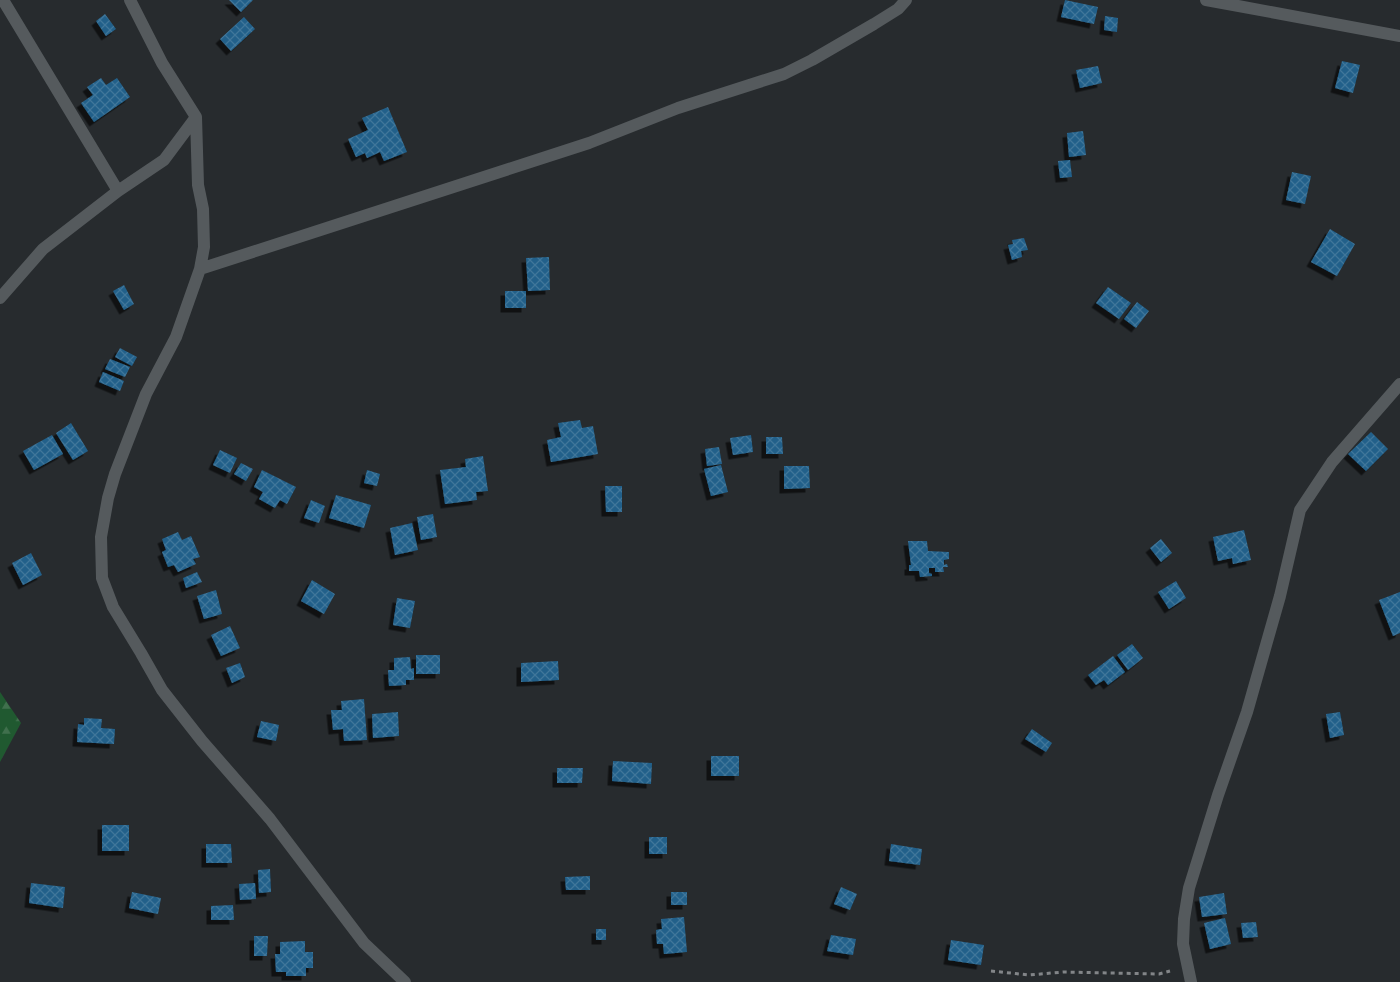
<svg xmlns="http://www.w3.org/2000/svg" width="1400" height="982" font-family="Literata,serif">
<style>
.forest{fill:url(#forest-firs)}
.building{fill:url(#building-cross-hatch);filter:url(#shadow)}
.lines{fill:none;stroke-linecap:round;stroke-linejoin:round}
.path{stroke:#828588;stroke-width:3;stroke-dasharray:4 4;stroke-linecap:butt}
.street{stroke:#555a5d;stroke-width:12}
</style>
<defs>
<pattern id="forest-firs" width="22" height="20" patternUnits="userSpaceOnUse" patternTransform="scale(1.25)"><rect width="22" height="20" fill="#205930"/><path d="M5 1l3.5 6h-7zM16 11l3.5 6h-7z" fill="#40704d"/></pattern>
<pattern id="building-cross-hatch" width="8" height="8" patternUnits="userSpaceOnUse" patternTransform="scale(1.25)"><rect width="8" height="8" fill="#21608a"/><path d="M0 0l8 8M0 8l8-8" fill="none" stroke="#40769a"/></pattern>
<filter id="shadow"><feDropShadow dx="-4.5" dy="4.5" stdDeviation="0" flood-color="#0009"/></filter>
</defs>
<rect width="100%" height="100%" fill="#272b2e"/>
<path class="forest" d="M 0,692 L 21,723 L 0,762 Z"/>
<path class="building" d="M 229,0 L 253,0 L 241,12 Z
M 1065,0 L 1098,7 L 1094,24 L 1061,17 Z
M 105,14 L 116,29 L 106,36 L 96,21 Z
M 1105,16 L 1118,18 L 1117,32 L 1104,30 Z
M 244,17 L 255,29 L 231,51 L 220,39 Z
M 1342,61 L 1360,65 L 1353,93 L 1335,88 Z
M 1098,66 L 1102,83 L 1080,88 L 1076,70 Z
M 101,78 L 106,85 L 117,78 L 130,97 L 94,122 L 81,103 L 93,95 L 87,87 Z
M 388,107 L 407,152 L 384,161 L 380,152 L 367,158 L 365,153 L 356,157 L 348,139 L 368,130 L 362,118 Z
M 1083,131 L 1086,155 L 1069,157 L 1067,133 Z
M 1070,160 L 1072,177 L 1060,178 L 1058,161 Z
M 1292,172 L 1311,176 L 1305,204 L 1286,200 Z
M 1330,229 L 1355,244 L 1337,276 L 1311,262 Z
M 1024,238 L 1028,250 L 1021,251 L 1022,257 L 1012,260 L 1008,245 L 1013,244 L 1012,240 Z
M 549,257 L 550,290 L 528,291 L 526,258 Z
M 124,285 L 134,304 L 124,310 L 113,291 Z
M 1108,287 L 1131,303 L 1119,319 L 1096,303 Z
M 505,291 L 526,291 L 526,308 L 505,308 Z
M 1137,302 L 1149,311 L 1136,328 L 1124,319 Z
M 120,348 L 137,357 L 132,366 L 115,357 Z
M 110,359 L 130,367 L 125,377 L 105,369 Z
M 103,372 L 124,381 L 120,391 L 99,382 Z
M 580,420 L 582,428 L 593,426 L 598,454 L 551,462 L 547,440 L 561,437 L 558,423 Z
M 71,423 L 88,451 L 73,460 L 56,433 Z
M 1371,432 L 1388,449 L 1366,471 L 1348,454 Z
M 52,435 L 63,454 L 34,470 L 23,451 Z
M 751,435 L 753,452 L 733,455 L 730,438 Z
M 766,437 L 782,437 L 783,454 L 766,454 Z
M 719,447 L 722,464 L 707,466 L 705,449 Z
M 220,450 L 237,458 L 230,473 L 213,465 Z
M 483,456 L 488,491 L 476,492 L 477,500 L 445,504 L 440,470 L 466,467 L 465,459 Z
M 241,463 L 253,469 L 246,481 L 234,474 Z
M 721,465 L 728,492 L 711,496 L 704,469 Z
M 784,466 L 809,466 L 810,488 L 784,489 Z
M 262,470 L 296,487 L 287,504 L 280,500 L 275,508 L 259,499 L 263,492 L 254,487 Z
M 367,470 L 380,474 L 377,486 L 364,483 Z
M 605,486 L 622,486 L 622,512 L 606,512 Z
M 336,495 L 371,505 L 364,528 L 329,518 Z
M 311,500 L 325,506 L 319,523 L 304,518 Z
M 433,514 L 437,537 L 421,540 L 417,517 Z
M 412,523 L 418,550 L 395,555 L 390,528 Z
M 1244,530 L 1251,560 L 1233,564 L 1232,558 L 1218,561 L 1213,537 Z
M 178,532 L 182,540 L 191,536 L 200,557 L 193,559 L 196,564 L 178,572 L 174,565 L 168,567 L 162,552 L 166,550 L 162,539 Z
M 1161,539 L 1172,553 L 1161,562 L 1150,548 Z
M 908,541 L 927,541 L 928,551 L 949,552 L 949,559 L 944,560 L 944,565 L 947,564 L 948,567 L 943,567 L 944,572 L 935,572 L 935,568 L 929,568 L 929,573 L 932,574 L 932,576 L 920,577 L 919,571 L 909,571 L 909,565 L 911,565 Z
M 31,553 L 42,575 L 23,585 L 12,563 Z
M 197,572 L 202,582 L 186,588 L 183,578 Z
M 312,580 L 335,594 L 324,614 L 301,601 Z
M 1176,581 L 1186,598 L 1169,609 L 1158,592 Z
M 216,590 L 222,614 L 204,619 L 197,596 Z
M 1400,592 L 1400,633 L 1393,636 L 1379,600 Z
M 397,598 L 415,601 L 410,628 L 393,625 Z
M 230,626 L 240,648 L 221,656 L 211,635 Z
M 1132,644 L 1143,658 L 1128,670 L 1117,655 Z
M 416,655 L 440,655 L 440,674 L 416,674 Z
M 1113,656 L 1125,672 L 1108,685 L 1104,680 L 1096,685 L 1088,675 Z
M 410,657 L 411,669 L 414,668 L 414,680 L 406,680 L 406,685 L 389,686 L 388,670 L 394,670 L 394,658 Z
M 558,661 L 559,680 L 521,682 L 521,663 Z
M 240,663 L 245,677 L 232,683 L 226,668 Z
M 364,699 L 367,740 L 344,741 L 343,729 L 333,730 L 331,710 L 342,710 L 341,701 Z
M 398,712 L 399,736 L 373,738 L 372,714 Z
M 1340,712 L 1344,735 L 1330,738 L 1326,714 Z
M 84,718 L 102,719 L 101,728 L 115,729 L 114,744 L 77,742 L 78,724 L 84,725 Z
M 261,721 L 279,725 L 276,741 L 257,737 Z
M 1032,729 L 1052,743 L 1046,752 L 1025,739 Z
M 711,756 L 739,756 L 739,776 L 711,776 Z
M 613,761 L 652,763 L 651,784 L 612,781 Z
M 557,768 L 583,768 L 582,783 L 557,783 Z
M 102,825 L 129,825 L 129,851 L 102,851 Z
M 649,837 L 667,837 L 667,854 L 649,854 Z
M 206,844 L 231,844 L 232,863 L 206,863 Z
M 891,844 L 922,849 L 920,865 L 889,861 Z
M 270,869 L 271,892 L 259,893 L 258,870 Z
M 590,876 L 590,890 L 566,890 L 565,877 Z
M 31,883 L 65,887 L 63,908 L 29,903 Z
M 255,883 L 256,899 L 240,900 L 239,884 Z
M 841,887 L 857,894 L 850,910 L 834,904 Z
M 132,892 L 161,898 L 158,914 L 129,908 Z
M 671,892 L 687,892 L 687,905 L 671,905 Z
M 1224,893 L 1227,914 L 1202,917 L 1199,897 Z
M 233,905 L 234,920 L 211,920 L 211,906 Z
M 684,917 L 687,952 L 664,954 L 663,944 L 657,944 L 656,930 L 662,929 L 661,919 Z
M 1225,918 L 1231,944 L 1210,949 L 1204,923 Z
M 1256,922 L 1258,937 L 1243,938 L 1241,923 Z
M 596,929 L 606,929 L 606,940 L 596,940 Z
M 831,935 L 856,939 L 853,955 L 827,951 Z
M 254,936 L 268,936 L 267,956 L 254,956 Z
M 951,940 L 984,945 L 981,965 L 948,960 Z
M 305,941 L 305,952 L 313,952 L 313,968 L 306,968 L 306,976 L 286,976 L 286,972 L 276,972 L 275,954 L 280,954 L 280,942 Z"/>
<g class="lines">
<path class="path" d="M 991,971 L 1029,975 L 1063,972 L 1159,974 L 1170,971"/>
<path class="street" d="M 3,0 L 118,191
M 130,0 L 162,63 L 196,117 L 198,185 L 203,209 L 204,247 L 200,269 L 176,337 L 146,394 L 115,474 L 108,498 L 101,537 L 102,578 L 113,607 L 141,653 L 162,690 L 202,741 L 270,819 L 364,943 L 405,982
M 1206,0 L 1400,36
M 200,269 L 589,143 L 678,108 L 784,74 L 812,60 L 874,24 L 898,9 L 906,0
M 0,298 L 43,249 L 118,191 L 164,160 L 196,117
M 1191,982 L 1183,944 L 1184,919 L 1189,888 L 1218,795 L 1247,712 L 1280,596 L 1300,510 L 1332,462 L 1400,384"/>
</g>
</svg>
